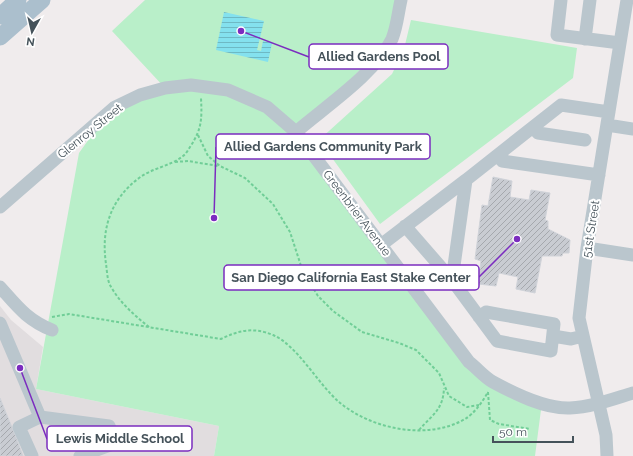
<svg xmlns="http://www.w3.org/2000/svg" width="633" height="456" font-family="Raleway,sans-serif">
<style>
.education{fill:#e1dddf}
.green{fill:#b9efc9}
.water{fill:url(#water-rules)}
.building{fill:url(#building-hatch);stroke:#d0d3d9}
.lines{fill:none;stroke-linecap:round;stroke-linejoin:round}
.path{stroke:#70ce97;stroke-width:2;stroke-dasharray:3 2;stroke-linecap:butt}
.minor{stroke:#bac6cd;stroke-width:13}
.major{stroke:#abbfcd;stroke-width:17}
.labels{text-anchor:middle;stroke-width:4;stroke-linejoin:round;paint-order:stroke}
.street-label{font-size:12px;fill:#45525a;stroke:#fff}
.leader{fill:none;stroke:#7b2cbf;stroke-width:1.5}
.callout-dot{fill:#7b2cbf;stroke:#fff;stroke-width:1.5}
.callout{fill:#fff;stroke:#7b2cbf;stroke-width:1.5}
.callout-label{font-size:13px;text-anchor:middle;font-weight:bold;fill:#45525a}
</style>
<defs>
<pattern id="water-rules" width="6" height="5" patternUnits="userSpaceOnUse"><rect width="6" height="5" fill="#84e1ee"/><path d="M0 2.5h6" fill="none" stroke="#6eb9c4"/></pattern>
<pattern id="building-hatch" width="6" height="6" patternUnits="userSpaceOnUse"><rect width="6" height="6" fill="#c9ccd2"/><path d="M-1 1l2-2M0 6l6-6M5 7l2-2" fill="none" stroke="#a5a8ad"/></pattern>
</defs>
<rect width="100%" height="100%" fill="#f0eced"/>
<path class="education" d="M 0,306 L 11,320 L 43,347 L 36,389 L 219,426 L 214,456 L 0,456 Z"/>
<path class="green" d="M 145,0 L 398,0 L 389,42 L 296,132 L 469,362 L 542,402 L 535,456 L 214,456 L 219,426 L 36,389 L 79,153 L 107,114 L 165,88 L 112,31 Z
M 411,20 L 577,48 L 573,78 L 380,224 L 319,140 L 392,74 L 404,49 Z"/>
<path class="water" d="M 224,12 L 264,21 L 257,50 L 261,51 L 263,41 L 272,43 L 268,62 L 216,50 Z"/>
<path class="building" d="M 493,177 L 512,181 L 510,197 L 529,200 L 531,190 L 550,193 L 545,220 L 548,221 L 548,229 L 570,240 L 569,253 L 563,253 L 562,256 L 542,256 L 535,293 L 516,289 L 518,277 L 499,273 L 496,286 L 478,284 L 481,261 L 475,259 L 482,205 L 488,206 Z
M 0,398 L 16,437 L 23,456 L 0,456 Z"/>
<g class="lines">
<path class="path" d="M 198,135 L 208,156 L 220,166 L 245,178 L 273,204 L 290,232 L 303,272 L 318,296 L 333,311 L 362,332 L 399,343 L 416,350 L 439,373 L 449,396 L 467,407 L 479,405
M 175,162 L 188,161 L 218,166
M 52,317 L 69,314 L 221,339 C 239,330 254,327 273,335 C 297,345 318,384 339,402 C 371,429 427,441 465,419 C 474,414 483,401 488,392
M 149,327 C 134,315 119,302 110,285 C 107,279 107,270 106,264 C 101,229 110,200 139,178 C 152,168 171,166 183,156 C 186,154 188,150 190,147 C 202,129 202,119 201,98
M 488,392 L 490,420 L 499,424 L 530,429
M 419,430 C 433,414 443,410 444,388"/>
<path class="minor" d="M 561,0 L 557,35 L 620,43
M 585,39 L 590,0
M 607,125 L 633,129
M 533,127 L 538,133 L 585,140
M 296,132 C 326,106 375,74 392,39 C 397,27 398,13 401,0
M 498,155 L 502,161 L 599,175
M 466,180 L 561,105 L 609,112
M 0,207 L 115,107 L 140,95 L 165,88 L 191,85 L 228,90 L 267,107 L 296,132 L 469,362 C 477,368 484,377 493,382 C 515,394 545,409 570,408 C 592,407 613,399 633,393
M 381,245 L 466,180 L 452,280 L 405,226
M 587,248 L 633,255
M 452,280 L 497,341 L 551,351 L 554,324 L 486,312 L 479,317
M 0,287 C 17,306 27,320 52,330
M 0,323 L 40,417
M 553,336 L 571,339 L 583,336
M 32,456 L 19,427 L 40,417 L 109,426 L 116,443 L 80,456
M 607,456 L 606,435 L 579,318 L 587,248 L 627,0"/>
<path class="major" d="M 0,16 L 18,0
M 0,37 L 42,0"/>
</g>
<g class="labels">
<g class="street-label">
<text transform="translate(90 131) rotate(-39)" y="4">Glenroy Street</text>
<text transform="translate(357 213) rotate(53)" y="4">Greenbrier Avenue</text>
<text transform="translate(591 229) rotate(-81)" y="4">51st Street</text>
</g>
</g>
<path class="leader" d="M241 31L309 57M214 218L216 147M517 239L479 277M20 368L47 439"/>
<g class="callout-dot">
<circle cx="241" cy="31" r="4"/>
<circle cx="214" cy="218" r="4"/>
<circle cx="517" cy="239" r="4"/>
<circle cx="20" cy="368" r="4"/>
</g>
<g class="callout">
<rect x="309" y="44" width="139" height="25" rx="4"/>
<rect x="216" y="134" width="214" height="25" rx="4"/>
<rect x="224" y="265" width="255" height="25" rx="4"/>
<rect x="47" y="426" width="145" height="25" rx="4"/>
</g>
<g class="callout-label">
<text x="379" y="61">Allied Gardens Pool</text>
<text x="323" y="151">Allied Gardens Community Park</text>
<text x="351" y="282">San Diego California East Stake Center</text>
<text x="120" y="443">Lewis Middle School</text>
</g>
<g transform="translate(32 32) rotate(188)" stroke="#ffffff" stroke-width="3" paint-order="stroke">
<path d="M0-3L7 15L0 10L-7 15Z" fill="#45525a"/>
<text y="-6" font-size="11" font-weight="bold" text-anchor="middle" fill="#45525a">N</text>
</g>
<path d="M493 436v6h80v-6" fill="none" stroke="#45525a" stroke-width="2"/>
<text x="499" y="436" font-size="12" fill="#45525a" stroke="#ffffff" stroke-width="3" paint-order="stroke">50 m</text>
</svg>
